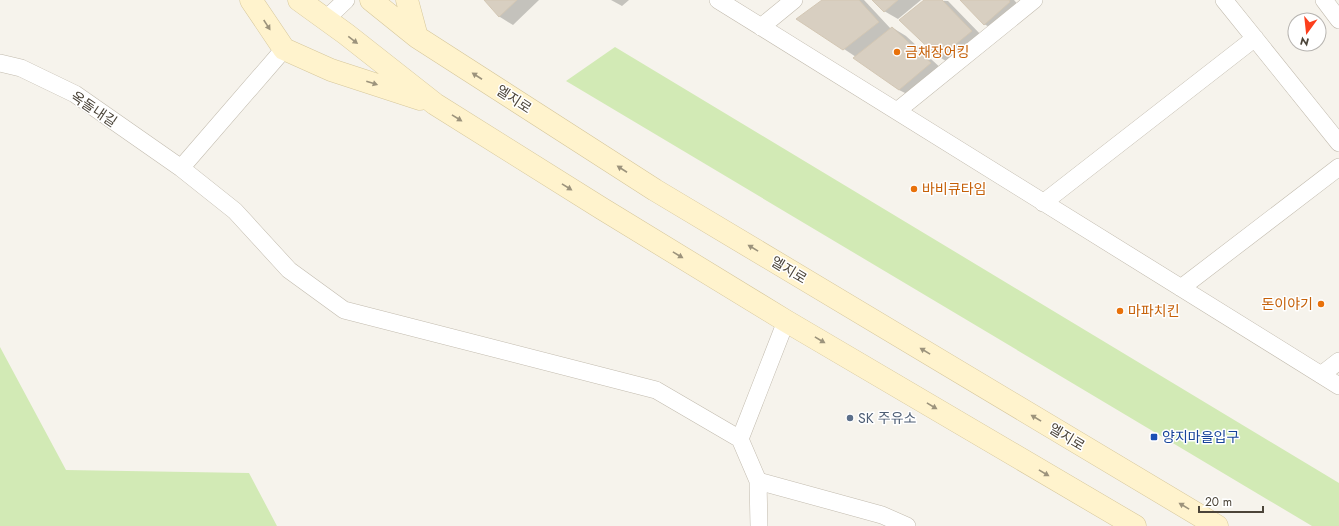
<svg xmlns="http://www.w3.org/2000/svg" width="1339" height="526" font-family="Jost,'Noto Sans KR',sans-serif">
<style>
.green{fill:#d2eab5}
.shadow{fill:#0003}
.building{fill:#d8cfc1;stroke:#d3c7b4}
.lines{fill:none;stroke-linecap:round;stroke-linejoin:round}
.minor-casing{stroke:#c2bbae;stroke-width:18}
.secondary-casing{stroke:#d6c79b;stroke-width:23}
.minor{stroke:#fff;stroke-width:17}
.secondary{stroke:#fff3cd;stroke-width:22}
.oneway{fill:#9c937c}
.food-dot{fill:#e8710a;stroke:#fff;stroke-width:1.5}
.service-dot{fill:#5c6f8a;stroke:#fff;stroke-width:1.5}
.transit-dot{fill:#1a4fb4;stroke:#fff;stroke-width:1.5}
.labels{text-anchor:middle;stroke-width:3;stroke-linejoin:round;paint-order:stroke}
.food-label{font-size:14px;fill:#c56008;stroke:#fff;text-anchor:start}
.street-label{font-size:14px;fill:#4b4439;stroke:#fff}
.service-label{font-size:14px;fill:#4e5e75;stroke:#fff;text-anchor:start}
.transit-label{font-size:14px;fill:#164399;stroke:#fff;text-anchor:start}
</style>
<rect width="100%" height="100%" fill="#f6f3ec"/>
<path class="green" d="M 615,47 L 1339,483 L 1339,526 L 1312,526 L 566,81 Z
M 0,347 L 66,470 L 249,473 L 277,526 L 0,526 Z"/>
<path class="shadow" d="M 485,0 L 539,0 L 513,25 L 500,17 Z
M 611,0 L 629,0 L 622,6 Z
M 824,0 L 864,0 L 891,29 L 893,28 L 906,36 L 944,71 L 913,97 L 899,90 L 856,57 L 844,49 Z
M 874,0 L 921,0 L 898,19 L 884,11 Z
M 926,0 L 948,1 L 985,39 L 953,65 L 939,57 Z
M 961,0 L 1014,0 L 1023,10 L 998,32 L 984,24 Z"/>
<path class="building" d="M 484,0 L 517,0 L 499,17 Z
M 822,0 L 859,0 L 879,22 L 843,50 L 796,19 Z
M 872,0 L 898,0 L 884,12 Z
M 924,0 L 942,0 L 972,31 L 939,58 L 899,20 Z
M 960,0 L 1009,0 L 1010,2 L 984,25 Z
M 892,27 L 931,63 L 899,90 L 853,58 Z"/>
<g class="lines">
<g class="minor-casing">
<path id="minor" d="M 718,0 L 1339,386
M 1224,0 L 1339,143
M 1324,0 L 1339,20
M 326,19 L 346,0
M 761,27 L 794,0
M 0,63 L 21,68 L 75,94 L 181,168 L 235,211 L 289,270 L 344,310 L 656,390 L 740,439 L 758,481 L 882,515 L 907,526
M 897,111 L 1034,0
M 181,168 L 284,49
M 1043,203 L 1255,38
M 1181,288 L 1339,167
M 1321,375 L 1339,361
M 740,439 L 786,321
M 758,481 L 759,526"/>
</g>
<g class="secondary-casing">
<path id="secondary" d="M 251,0 L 284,49 L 331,70 L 420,99
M 299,0 L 346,34 L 435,104 L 601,208 L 786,321 L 1135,526
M 371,0 L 417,37 L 655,190 L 1217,526
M 407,0 L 417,37"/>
</g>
<use href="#minor" class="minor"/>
<use href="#secondary" class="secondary"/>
</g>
<defs><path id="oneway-solid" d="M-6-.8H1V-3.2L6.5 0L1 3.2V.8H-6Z"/></defs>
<g class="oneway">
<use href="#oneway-solid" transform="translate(267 25) rotate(57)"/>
<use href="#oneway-solid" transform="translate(353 40) rotate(38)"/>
<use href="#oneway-solid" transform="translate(477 76) rotate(-147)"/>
<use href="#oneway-solid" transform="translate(372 83) rotate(18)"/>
<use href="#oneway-solid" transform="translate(457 118) rotate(32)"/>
<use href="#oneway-solid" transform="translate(622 169) rotate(-147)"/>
<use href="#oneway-solid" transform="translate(567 187) rotate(32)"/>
<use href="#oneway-solid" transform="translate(753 248) rotate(-149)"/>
<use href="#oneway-solid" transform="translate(678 255) rotate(31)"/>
<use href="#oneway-solid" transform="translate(820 340) rotate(31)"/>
<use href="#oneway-solid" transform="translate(925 351) rotate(-149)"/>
<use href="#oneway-solid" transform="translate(932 406) rotate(31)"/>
<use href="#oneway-solid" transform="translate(1036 418) rotate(-149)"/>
<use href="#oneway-solid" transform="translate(1044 473) rotate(31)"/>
<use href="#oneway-solid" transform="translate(1184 506) rotate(-149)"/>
</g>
<g class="food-dot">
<circle cx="897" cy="52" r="4"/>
<circle cx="914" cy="189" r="4"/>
<circle cx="1321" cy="304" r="4"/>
<circle cx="1120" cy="311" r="4"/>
</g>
<circle class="service-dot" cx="850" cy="418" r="4"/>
<rect class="transit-dot" x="1150" y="433" width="8" height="8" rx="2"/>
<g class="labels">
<g class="food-label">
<text x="905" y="57">금채장어킹</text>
<text x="922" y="194">바비큐타임</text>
<text x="1313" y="309" text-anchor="end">돈이야기</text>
<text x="1128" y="316">마파치킨</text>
</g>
<g class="street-label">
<text transform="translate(514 99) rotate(33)" y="5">엘지로</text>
<text transform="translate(94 109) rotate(34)" y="5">옥돌내길</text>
<text transform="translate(789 270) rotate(31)" y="5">엘지로</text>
<text transform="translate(1067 437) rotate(31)" y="5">엘지로</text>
</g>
<g class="service-label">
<text x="858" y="423">SK 주유소</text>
</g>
<g class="transit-label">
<text x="1162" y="442">양지마을입구</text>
</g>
</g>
<g transform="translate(1307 32) rotate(195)"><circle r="19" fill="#ffffff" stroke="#b7b4b0"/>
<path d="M0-3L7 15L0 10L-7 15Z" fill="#fc3f1d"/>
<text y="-6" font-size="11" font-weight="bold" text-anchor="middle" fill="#4b4439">N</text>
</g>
<path d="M1199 506v6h64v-6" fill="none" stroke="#4b4439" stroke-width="2"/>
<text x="1205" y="506" font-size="12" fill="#4b4439" stroke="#ffffff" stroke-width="3" paint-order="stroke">20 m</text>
</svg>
